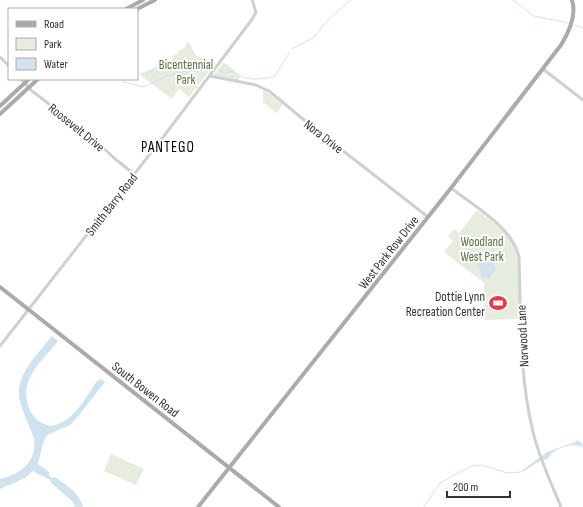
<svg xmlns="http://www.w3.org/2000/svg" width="583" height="507" font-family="'Sofia Sans Condensed',sans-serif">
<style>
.green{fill:#e6ecdf}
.water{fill:#cfe2ee}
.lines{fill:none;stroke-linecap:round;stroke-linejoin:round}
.stream{stroke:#cfe2ee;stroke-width:1}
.minor{stroke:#d0d0d0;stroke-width:3}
.major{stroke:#ababab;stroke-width:4}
.labels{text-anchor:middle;stroke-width:4;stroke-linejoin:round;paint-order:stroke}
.park-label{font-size:13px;fill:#56703f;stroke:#fff}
.street-label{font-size:13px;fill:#333;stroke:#fff}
.poi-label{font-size:13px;fill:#333;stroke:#fff;text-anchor:end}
.quarter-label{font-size:15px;letter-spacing:1px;fill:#000;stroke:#fff}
</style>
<rect width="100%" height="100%" fill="#fff"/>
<path class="green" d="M 189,42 L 195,55 L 215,64 L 189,97 L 179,89 L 172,99 L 139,74 L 173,60 L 172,56 L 178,54 L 177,52 L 186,47 L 185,44 Z
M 223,63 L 228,65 L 240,76 L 239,81 L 214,75 Z
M 263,89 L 283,105 L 276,113 L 263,102 Z
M 477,210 C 487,218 500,226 508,236 C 524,258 518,293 519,319 L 485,320 L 484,283 L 444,252 L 453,241 L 448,236 L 454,229 L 459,233 Z
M 111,454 L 144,469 L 136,485 L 104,471 Z"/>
<path class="water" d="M 485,258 L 488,260 L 487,262 L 489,261 L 495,265 L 494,267 L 496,269 L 489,279 L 481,276 L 480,267 L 476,265 L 478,261 L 481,262 Z
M 52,336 L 58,341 C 40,364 17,380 30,410 C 35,420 40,423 50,426 C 73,424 85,398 97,381 L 101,379 L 105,382 L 79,415 L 70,425 L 47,435 L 43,443 L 38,464 L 49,472 L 49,475 L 52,478 L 55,477 C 66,485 80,493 83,507 L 75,507 L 72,501 L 51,483 L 50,480 L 33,471 L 25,478 L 0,489 L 0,479 C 20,474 37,463 34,439 C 30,426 23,414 20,401 C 13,377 38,354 52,336 Z
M 576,440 L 582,443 L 583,447 C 573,442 552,448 548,459 C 533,461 530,471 520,472 L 547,452 L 575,442 Z"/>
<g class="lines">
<path class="stream" d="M 513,0 L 534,16 L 569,23
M 575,25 L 583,28
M 292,49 L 314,37 L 328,20 L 350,0
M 219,70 L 225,73 L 233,71 C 245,82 258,79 274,77 L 290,52
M 123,79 L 124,82 L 144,87 C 166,74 187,68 213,70
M 424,507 L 440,483 L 471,466 L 482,465 L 507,473 L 520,472"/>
<path class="minor" d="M 0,57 L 9,66
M 543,69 L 583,100
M 210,76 L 256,85 L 269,91 L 315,129 L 428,217
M 21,79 L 32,91 L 91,136 L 114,158 L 134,174
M 451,188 C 474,206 514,228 519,258 C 521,316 519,375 533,432 C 539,458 551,482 561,507
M 0,346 L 164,136 L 253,18 L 256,12 L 252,0"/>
<path class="major" d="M 126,9 L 143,0
M 137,9 L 155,0
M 0,106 L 29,79
M 0,114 L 38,79
M 0,287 L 279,507
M 198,507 L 451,188 L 561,45 C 569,32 577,15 572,0"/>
</g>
<defs>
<g id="stadium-bare" transform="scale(1.38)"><path d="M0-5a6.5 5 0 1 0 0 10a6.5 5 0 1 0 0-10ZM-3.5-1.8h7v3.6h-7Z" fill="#e63946" stroke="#fff" stroke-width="2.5" paint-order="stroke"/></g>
</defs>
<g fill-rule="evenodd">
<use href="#stadium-bare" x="498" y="303"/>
</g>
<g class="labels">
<g class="park-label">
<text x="186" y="69">Bicentennial<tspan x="186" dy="15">Park</tspan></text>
<text x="482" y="246">Woodland<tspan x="482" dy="15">West Park</tspan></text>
</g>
<g class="street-label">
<text transform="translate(77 127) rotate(39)" y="5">Roosevelt Drive</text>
<text transform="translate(324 136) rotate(38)" y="5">Nora Drive</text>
<text transform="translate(111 204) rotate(-52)" y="5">Smith Barry Road</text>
<text transform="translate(388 252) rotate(-52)" y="5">West Park Row Drive</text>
<text transform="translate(522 336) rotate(-93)" y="5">Norwood Lane</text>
<text transform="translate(146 389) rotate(38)" y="5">South Bowen Road</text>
</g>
<g class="poi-label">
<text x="485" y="301">Dottie Lynn<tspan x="485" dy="15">Recreation Center</tspan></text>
</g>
<g class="quarter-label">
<text x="168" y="152">PANTEGO</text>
</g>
</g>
<rect x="8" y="8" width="130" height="72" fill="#ffffff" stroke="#adadad"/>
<rect x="16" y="21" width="20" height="6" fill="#ababab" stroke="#adadad"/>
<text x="44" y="28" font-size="12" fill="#333333">Road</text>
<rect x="16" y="38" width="20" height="12" fill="#e6ecdf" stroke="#adadad"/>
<text x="44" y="48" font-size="12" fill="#333333">Park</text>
<rect x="16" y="58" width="20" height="12" fill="#cfe2ee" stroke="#adadad"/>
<text x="44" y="68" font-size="12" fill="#333333">Water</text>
<path d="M447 491v6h63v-6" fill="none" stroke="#333333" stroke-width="2"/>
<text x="453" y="491" font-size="12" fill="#333333" stroke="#ffffff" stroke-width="3" paint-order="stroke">200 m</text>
</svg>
